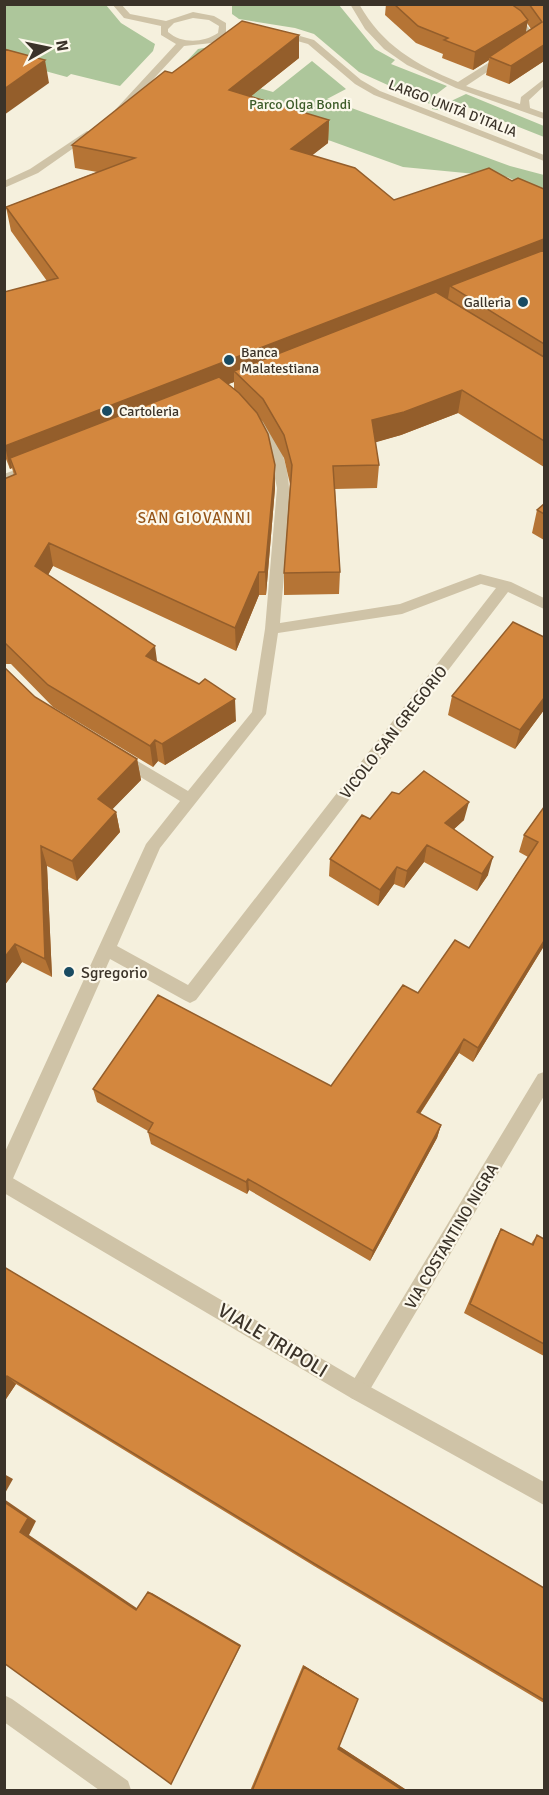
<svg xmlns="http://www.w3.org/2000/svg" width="549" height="1795" font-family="Signika,sans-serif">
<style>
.green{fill:#adc69b}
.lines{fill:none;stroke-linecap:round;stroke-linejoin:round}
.minor{fill:#cfc3a7;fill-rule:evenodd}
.tertiary{fill:#cfc3a7;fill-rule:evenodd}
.wall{fill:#b57435;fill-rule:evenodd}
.shaded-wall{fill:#945e2b}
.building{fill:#d3873e;stroke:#945e2b;stroke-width:1.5}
.poi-dot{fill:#194b62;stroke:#fcf8eb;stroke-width:2}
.labels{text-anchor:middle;stroke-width:4.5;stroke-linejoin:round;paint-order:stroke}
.far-park-label{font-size:14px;fill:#3d5c29;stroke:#fcf8eb}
.far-street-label{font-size:14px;fill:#3b3329;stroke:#fcf8eb}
.far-poi-label{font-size:14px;fill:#3b3329;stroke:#fcf8eb;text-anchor:start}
.far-neighbourhood-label{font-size:15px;letter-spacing:1.5px;fill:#935418;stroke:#fcf8eb}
.street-label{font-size:16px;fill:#3b3329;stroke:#fcf8eb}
.poi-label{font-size:16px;fill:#3b3329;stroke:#fcf8eb;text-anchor:start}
.near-street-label{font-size:20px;fill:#3b3329;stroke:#fcf8eb}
</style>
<rect width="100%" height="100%" fill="#f5f0dd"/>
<path class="green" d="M 232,4 L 339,5 L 375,49 L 395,60 L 391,64 L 447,86 L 434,96 L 449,102 L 466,94 L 544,126 L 544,137 L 465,106 L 454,113 L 432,109 L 432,105 L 359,72 L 314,34 L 295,28 L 239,19 L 232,14 Z
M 4,5 L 106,5 L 121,23 L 155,44 L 153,51 L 120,86 L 71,74 L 67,77 L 5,60 Z
M 215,46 L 200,71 L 273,92 L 312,61 L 346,89 L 327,99 L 510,166 L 544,175 L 544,193 L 507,177 L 403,167 L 331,141 L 161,89 L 198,49 Z"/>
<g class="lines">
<path class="minor" d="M 350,4 L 359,4 C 383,46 415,64 458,82 L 528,38 L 520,27 L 496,11 L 493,4 C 509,4 528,25 537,39 L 466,86 L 520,104 L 521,97 L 544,79 L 544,86 L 529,100 L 530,108 L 544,113 L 544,119 L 456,88 L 407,65 L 384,49 L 365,29 Z
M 254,416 C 276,422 289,468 289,488 C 290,532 283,578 280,623 L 400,604 L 480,574 L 511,582 L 544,598 L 544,609 L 508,592 L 196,1000 L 190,1003 L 184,1000 L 110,959 L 11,1183 L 4,1185 L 4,1154 L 146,844 L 180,801 L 114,761 L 111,757 L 114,753 L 124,753 L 188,791 L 252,712 L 265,629 L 277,488 L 269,451 L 261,436 L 248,420 ZM 481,584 L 496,588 L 188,985 L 117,946 L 160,848 L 266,714 L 278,633 L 402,614 Z
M 34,463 L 38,464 L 40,467 L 38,470 L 4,483 L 4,474 Z
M 544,1072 L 544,1096 L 365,1398 L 358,1401 L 351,1398 L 348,1391 L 351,1384 L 538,1074 Z
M 4,1695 L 12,1699 L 128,1781 L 131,1790 L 99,1790 L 4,1722 Z"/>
<path class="tertiary" d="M 112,4 L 121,4 L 130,14 L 166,21 L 193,12 L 214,16 L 226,23 L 226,34 L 212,43 L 184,46 L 121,114 L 115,114 L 115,110 L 176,44 L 161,35 L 161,26 L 124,18 ZM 193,18 L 209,20 L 219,26 L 218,33 C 203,43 182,44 168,32 L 168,29 L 174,23 Z
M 279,30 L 314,40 L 361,80 L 380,91 L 544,155 L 544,161 L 374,95 L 355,84 L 308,44 L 276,35 L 275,33 Z
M 87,131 L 95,133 L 38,173 L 4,188 L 4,181 L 30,169 Z
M 4,1173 L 365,1384 L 544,1482 L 544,1505 L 351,1398 L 4,1193 Z"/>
</g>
<path class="wall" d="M 386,4 L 544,4 L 544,61 L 509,84 L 486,75 L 489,60 L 473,70 L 442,58 L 443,54 L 416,43 L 385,15 ZM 527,23 L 531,29 L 525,33 Z
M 299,58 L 250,97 L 329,120 L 328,143 L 312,155 L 394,200 L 512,181 L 544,189 L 544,467 L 458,413 L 401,435 L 375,442 L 379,465 L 377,488 L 335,489 L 340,572 L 339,594 L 284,595 L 284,573 L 290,484 L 284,458 L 263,422 L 260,419 L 275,488 L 266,595 L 259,595 L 236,651 L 53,566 L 48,575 L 157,662 L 236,721 L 165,765 L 158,761 L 153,767 L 53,707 L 11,664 L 4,664 L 4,479 L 14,475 L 12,468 L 10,469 L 4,454 L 4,292 L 47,281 L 11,231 L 6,207 L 97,172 L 75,168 L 72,145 L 172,73 ZM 234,382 L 234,389 L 228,384 Z
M 544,504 L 544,540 L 532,533 L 537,510 Z
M 544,637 L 544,710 L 515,749 L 448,715 L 452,696 Z
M 4,667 L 35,697 L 137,759 L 141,780 L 112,809 L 116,812 L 120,832 L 77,881 L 47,866 L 52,977 L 22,962 L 4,986 Z
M 544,807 L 544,946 L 473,1062 L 459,1053 L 420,1114 L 441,1125 L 437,1138 L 370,1261 L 249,1190 L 247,1194 L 151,1144 L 148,1132 L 148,1131 L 97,1102 L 93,1089 L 331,1086 L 418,993 L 469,948 L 528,857 L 519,852 L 524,835 Z
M 370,819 L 464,820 L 454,829 L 488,875 L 477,891 L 424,862 L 404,888 L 394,884 L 378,906 L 329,876 L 330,859 Z
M 501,1229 L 531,1244 L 537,1235 L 544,1239 L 544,1356 L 464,1313 L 495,1240 Z
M 4,1267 L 544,1588 L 544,1703 L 314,1566 L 16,1384 L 4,1402 Z
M 303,1665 L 355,1697 L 358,1699 L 339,1746 L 408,1791 L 250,1791 Z"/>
<path class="shaded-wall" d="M 528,20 L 525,37 L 489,57 L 489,60 L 473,70 L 475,52 Z
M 299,35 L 299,58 L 230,113 L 229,90 Z
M 544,45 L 544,61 L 509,84 L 511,66 Z
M 45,60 L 49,83 L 4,115 L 4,89 Z
M 329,120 L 328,143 L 291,172 L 291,149 Z
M 544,239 L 544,260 L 450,286 L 448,298 L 242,379 L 234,371 L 234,382 L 14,468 L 10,458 L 12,468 L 10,469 L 5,446 Z
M 462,390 L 458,413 L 401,435 L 370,444 L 372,420 Z
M 275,465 L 275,488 L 266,595 L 265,572 Z
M 49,543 L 53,566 L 40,589 L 35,566 Z
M 259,572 L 259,595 L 236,651 L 235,628 Z
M 155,646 L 158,668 L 146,656 Z
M 544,698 L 544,710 L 515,749 L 520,730 Z
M 235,699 L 236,721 L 165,765 L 162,744 Z
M 155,740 L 158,761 L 153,767 L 150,746 Z
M 137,759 L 141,780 L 102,820 L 98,799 Z
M 469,802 L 464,820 L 441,841 L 445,823 Z
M 116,812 L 120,832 L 77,881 L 72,861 Z
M 427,845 L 424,862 L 404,888 L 407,871 Z
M 41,846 L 47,866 L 52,977 L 45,959 Z
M 493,857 L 488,875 L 477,891 L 482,874 Z
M 397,867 L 394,884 L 378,906 L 380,890 Z
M 544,941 L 544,946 L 473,1062 L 478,1048 Z
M 15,944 L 22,962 L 4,986 L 4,958 Z
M 464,1039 L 459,1053 L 413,1124 L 417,1112 Z
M 441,1125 L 437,1138 L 370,1261 L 373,1251 Z
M 248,1179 L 249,1190 L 247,1194 L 246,1182 Z
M 7,1376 L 16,1384 L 4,1402 L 4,1381 Z
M 4,1474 L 13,1479 L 4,1495 Z
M 4,1499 L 36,1521 L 29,1535 L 141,1611 L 136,1610 L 20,1532 L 4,1502 Z
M 148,1592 L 152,1593 L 241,1645 L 171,1784 Z
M 303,1665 L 355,1697 L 358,1699 L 304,1667 Z
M 336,1744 L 408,1791 L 404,1791 L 338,1749 Z"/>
<path class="building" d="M 394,4 L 511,4 L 521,11 L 528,20 L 475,52 L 444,40 L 448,38 L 418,26 Z
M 529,4 L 544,4 L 544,45 L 511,66 L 489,57 L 542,22 Z
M 242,21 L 299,35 L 229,90 L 329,120 L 291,149 L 355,168 L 394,200 L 489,168 L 512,181 L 518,178 L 544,189 L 544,239 L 5,446 L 4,292 L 58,278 L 6,207 L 135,158 L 72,145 L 165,71 L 172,73 Z
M 4,49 L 45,60 L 4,89 Z
M 544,250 L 544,344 L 450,286 Z
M 436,292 L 544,357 L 544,441 L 462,390 L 404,412 L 372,420 L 379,465 L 333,466 L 340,572 L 284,573 L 292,465 L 284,435 L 263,399 L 234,371 Z
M 219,377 L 239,393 L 257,413 L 268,434 L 275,465 L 265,572 L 259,572 L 235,628 L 49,543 L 35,566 L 155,646 L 146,656 L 199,684 L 205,679 L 235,699 L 162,744 L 155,740 L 150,746 L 48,685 L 4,642 L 4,479 L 16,474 L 10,458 Z
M 544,504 L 544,514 L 537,510 Z
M 513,622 L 544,637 L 544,698 L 520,730 L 452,696 Z
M 4,667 L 35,697 L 137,759 L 98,799 L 116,812 L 72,861 L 41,846 L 45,959 L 15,944 L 4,958 Z
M 424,771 L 469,802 L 445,823 L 493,857 L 482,874 L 427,845 L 407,871 L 397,867 L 380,890 L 330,859 L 362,815 L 370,819 L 392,792 L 399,794 Z
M 544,807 L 544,941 L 478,1048 L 464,1039 L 417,1112 L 441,1125 L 373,1251 L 248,1179 L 246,1182 L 148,1132 L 153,1123 L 93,1089 L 158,995 L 331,1086 L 403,985 L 418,993 L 455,940 L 469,948 L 538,842 L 524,835 Z
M 501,1229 L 533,1245 L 537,1235 L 544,1239 L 544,1344 L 470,1304 Z
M 4,1267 L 544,1588 L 544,1700 L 315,1564 L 7,1376 L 4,1381 Z
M 4,1502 L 28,1518 L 20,1532 L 136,1610 L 148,1592 L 240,1646 L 171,1784 L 4,1663 Z
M 304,1667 L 358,1699 L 338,1749 L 404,1791 L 252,1791 Z"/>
<g class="poi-dot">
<circle cx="523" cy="302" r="6"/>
<circle cx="229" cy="360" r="6"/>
<circle cx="107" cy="411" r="6"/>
<circle cx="69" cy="972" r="6"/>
</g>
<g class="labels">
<g class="far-park-label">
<text x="300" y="109">Parco Olga Bondi</text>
</g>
<g class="far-street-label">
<text transform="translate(453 108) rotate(21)" y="5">LARGO UNITÀ D'ITALIA</text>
</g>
<g class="far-poi-label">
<text x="511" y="307" text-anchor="end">Galleria</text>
<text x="241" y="357">Banca<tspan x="241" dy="16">Malatestiana</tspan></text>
<text x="119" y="416">Cartoleria</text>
</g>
<g class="far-neighbourhood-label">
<text x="195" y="523">SAN GIOVANNI</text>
</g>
<g class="street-label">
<text transform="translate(393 732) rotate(-52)" y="6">VICOLO SAN GREGORIO</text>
<text transform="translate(451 1236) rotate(-59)" y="6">VIA COSTANTINO NIGRA</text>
</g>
<g class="poi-label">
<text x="81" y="978">Sgregorio</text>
</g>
<g class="near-street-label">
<text transform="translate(273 1340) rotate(31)" y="7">VIALE TRIPOLI</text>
</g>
</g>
<rect width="549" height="1795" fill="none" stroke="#3b3329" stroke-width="12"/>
<g transform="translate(48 48) rotate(81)" stroke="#fcf8eb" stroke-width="4.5" paint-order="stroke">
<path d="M0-4.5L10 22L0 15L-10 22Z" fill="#3b3329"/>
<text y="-9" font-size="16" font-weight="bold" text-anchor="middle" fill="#3b3329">N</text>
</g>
</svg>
